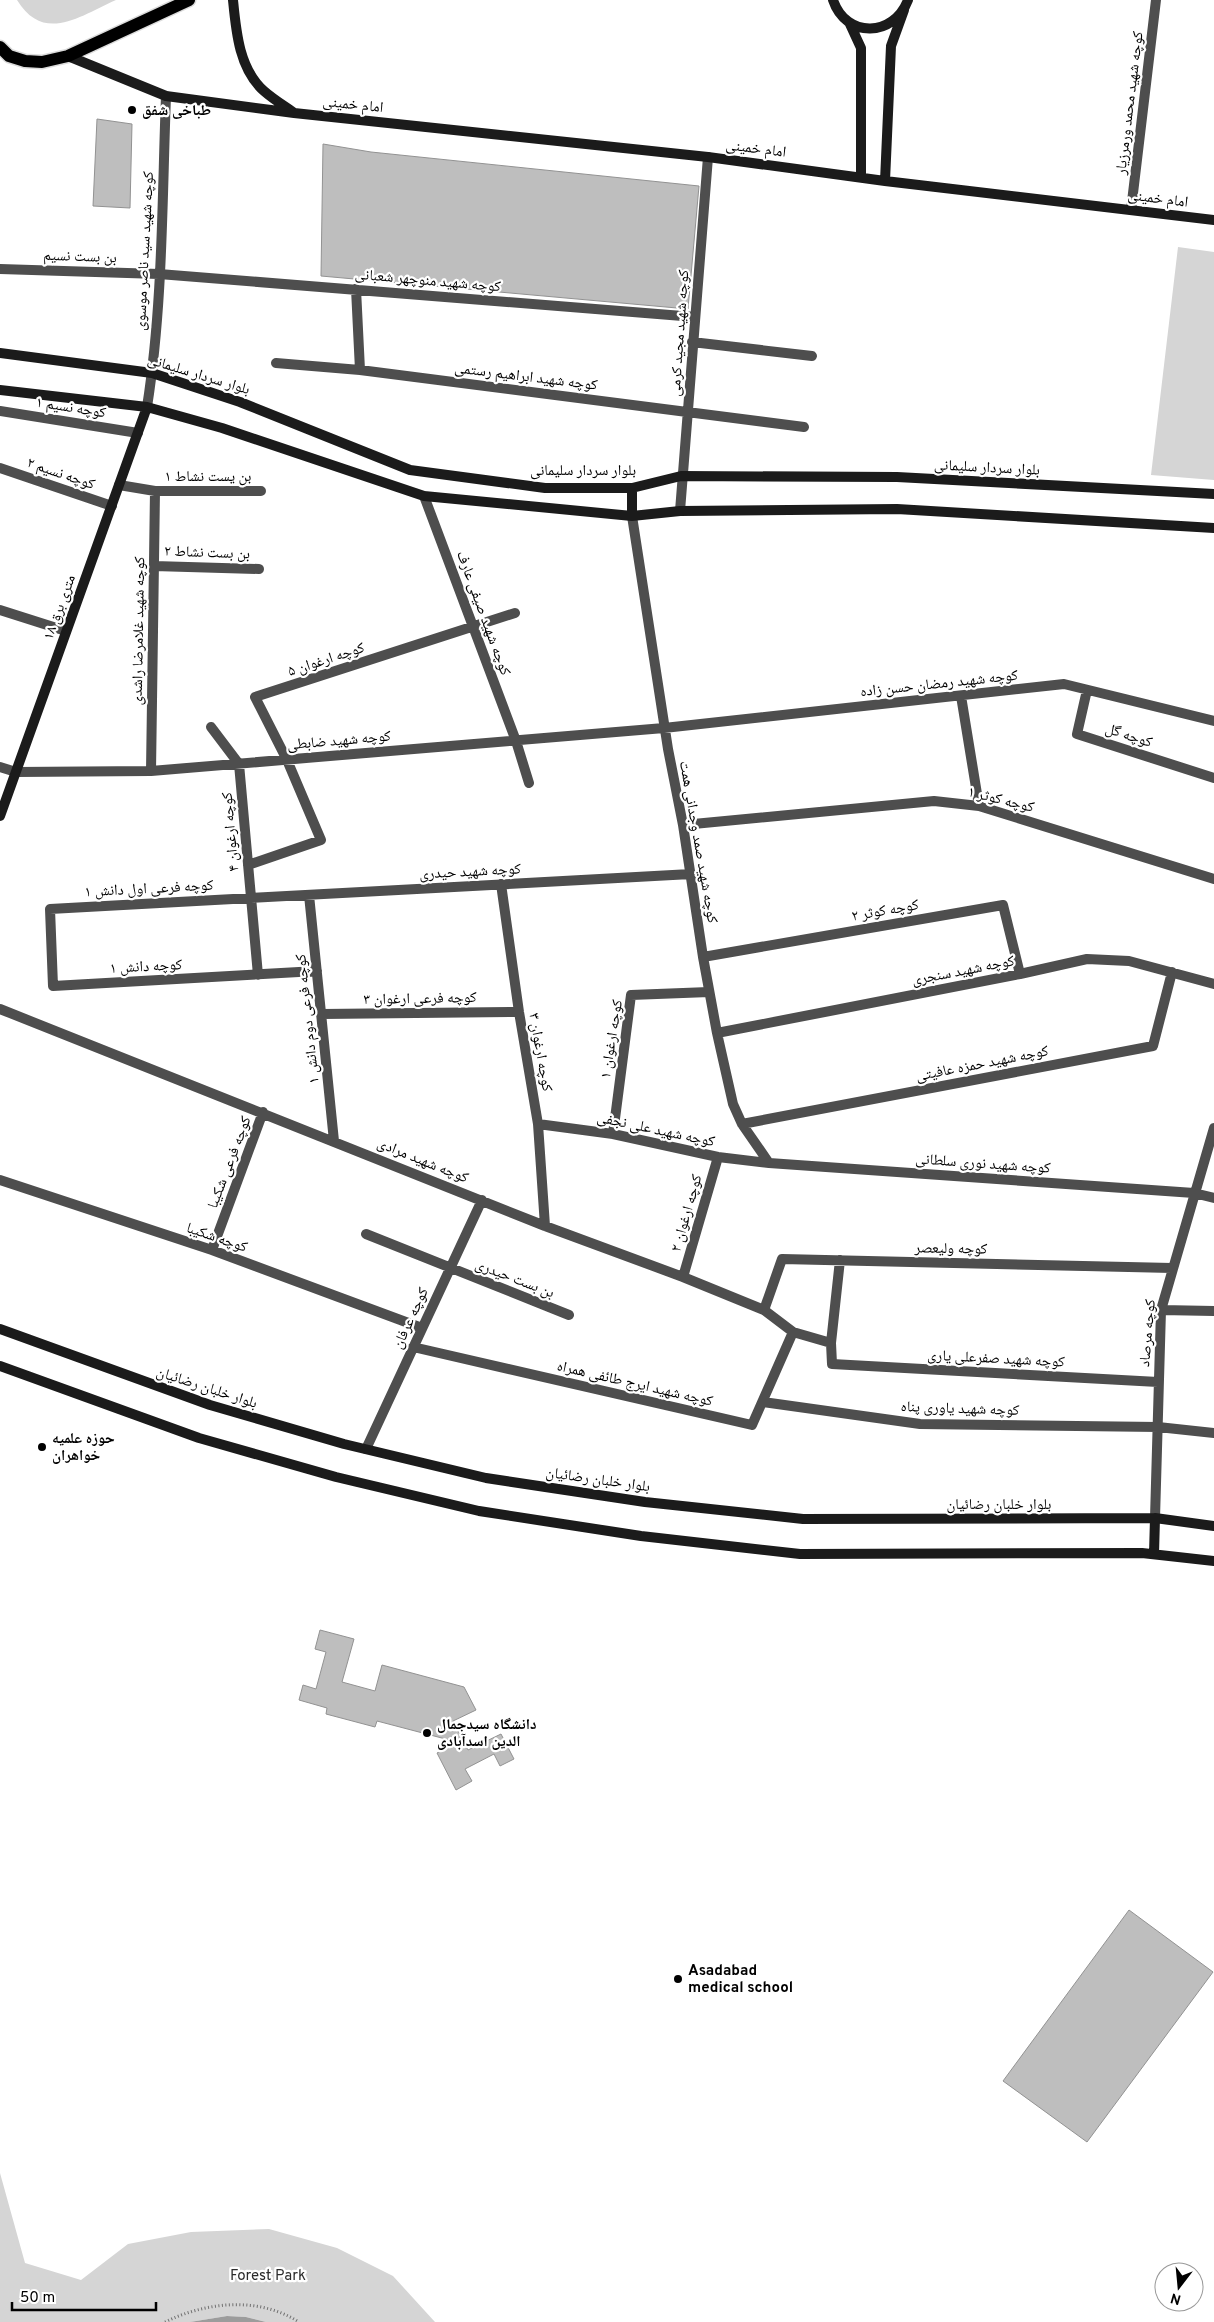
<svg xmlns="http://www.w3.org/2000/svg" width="1214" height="2322" font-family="Overpass,'Noto Naskh Arabic',sans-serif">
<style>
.green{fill:#d5d5d5}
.water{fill:#9c9c9c}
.building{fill:#bebebe;stroke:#929292}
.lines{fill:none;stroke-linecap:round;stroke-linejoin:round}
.primary-casing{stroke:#dbdbdb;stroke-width:15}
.path{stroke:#707070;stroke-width:3;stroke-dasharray:1 2.5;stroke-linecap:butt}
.street{stroke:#4e4e4e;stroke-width:10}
.secondary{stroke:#1b1b1b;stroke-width:10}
.primary{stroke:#000;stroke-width:12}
.poi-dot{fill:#000;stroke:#fff;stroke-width:2}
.labels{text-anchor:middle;stroke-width:4.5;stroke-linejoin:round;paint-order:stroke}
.street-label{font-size:15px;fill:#000;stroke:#fff}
.poi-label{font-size:15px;font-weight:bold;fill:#000;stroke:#fff;text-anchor:start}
.park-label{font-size:15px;fill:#2c2c2c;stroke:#fff}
</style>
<rect width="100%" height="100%" fill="#fff"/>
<path class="green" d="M 17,0 L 116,0 C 80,16 44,44 17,0 Z
M 1178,247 L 1214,252 L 1214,480 L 1151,475 Z
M 0,2173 L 25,2263 L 81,2280 L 128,2244 L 191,2232 L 269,2229 L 337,2248 L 393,2276 L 435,2322 L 266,2322 L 246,2317 L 227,2316 L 190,2322 L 0,2322 Z"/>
<path class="water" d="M 227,2316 L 246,2317 L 266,2322 L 190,2322 Z"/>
<path class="building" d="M 97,119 L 132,124 L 130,208 L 93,206 Z
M 323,144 L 371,152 L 699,186 L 688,309 L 321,276 Z
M 320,1630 L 354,1639 L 342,1682 L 375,1691 L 382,1665 L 464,1687 L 476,1710 L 453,1721 L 468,1750 L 501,1734 L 514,1759 L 500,1766 L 494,1754 L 465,1769 L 472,1781 L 456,1790 L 437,1753 L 457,1742 L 377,1721 L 375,1727 L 326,1714 L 327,1708 L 299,1700 L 303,1685 L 316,1689 L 326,1652 L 315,1649 Z
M 1129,1910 L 1213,1972 L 1087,2142 L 1003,2081 Z"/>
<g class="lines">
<g class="primary-casing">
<path id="primary" d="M 0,47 L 9,56 L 25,61 L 42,62 L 68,56 L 189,0"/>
</g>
<path class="path" d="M 165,2322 C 206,2302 258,2296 299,2322"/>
<path class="street" d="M 1131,210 L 1156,0
M 0,269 L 159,274 L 695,317
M 356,289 L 360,370
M 692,342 L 812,356
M 276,363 L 360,370 L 804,427
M 147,407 C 163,305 162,200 166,96
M 0,411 L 138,433
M 0,468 L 112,506
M 119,485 L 155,491 L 261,491
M 424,496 L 516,741 L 529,783
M 680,511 L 708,157
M 632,516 L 668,749 L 683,825 L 703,957 L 717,1033 L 733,1104 L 742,1124 L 769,1163
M 154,566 L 259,569
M 0,610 L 66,631
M 1087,690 L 1077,734 L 1214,778
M 961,696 L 979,806
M 211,727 L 239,764 L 258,975
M 0,767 L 16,772 L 151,771 L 664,728 L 1064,684 L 1214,721
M 151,771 L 155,491
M 683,825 L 934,801 L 979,806 L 1214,879
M 248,865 L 321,840 L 287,760 L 255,697 L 515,613
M 501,884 L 519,1012 L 538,1124 L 545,1226
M 309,895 L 334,1141
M 703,957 L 1003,905 L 1020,974
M 317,971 L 53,986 L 50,909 L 691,874
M 0,1009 L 545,1226 L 683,1277 L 764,1310 L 793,1332 L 831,1343
M 322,1014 L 519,1012
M 717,1033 L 1020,974 L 1087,959 L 1129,961 L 1214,984
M 538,1124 L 613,1134 L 718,1157 L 769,1163 L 1194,1193 L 1214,1198
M 742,1124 L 1153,1046 L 1172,972
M 613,1134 L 631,995 L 709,992
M 0,1180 L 212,1250 L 422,1328
M 366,1234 L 569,1315
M 212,1250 L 263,1112
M 840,1260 L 831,1343 L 832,1364 L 1158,1382
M 683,1277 L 718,1157
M 764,1310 L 782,1259 L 1172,1268
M 1161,1310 L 1214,1311
M 413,1347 L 752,1425 L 793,1332
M 763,1402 L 920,1424 L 1158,1427 L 1214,1433
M 366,1449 L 482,1200
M 1155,1518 L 1161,1310 L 1214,1128"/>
<path class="secondary" d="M 233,0 C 236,31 239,69 264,91 C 273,99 283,105 293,112
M 833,0 C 846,39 894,37 908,0
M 849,22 L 861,48 L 861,177
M 68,56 L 166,96 L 294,113 L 708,157 L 885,181 L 1214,220
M 885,181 L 891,46 L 904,10
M 0,353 L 152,373 L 240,402 L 410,470 L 545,488 L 632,488 L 681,476 L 897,477 L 1214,494
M 0,390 L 147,407 L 222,428 L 424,496 L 632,516 L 680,511 L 897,509 L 1214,528
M 632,488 L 632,516
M 0,816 L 147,407
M 0,1329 L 210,1405 L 344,1444 L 486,1478 L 645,1502 L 803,1519 L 1155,1518 L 1214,1526
M 0,1366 L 199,1438 L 336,1477 L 479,1511 L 641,1536 L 800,1554 L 1142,1553 L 1214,1561
M 1154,1554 L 1155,1518"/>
<use href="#primary" class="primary"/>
</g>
<g class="poi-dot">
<circle cx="132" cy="110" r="5"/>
<circle cx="42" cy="1447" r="5"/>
<circle cx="427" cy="1733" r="5"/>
<circle cx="678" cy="1979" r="5"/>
</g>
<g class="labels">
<g class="street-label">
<text transform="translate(1129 103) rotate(-83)" y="5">کوچه شهید محمد ورمرزیار</text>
<text transform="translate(353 104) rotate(6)" y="5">امام خمینی</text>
<text transform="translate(756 148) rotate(7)" y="5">امام خمینی</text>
<text transform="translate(1158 198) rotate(7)" y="5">امام خمینی</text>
<text transform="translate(144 251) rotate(-87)" y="5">کوچه شهید سید ناصر موسوی</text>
<text transform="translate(80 256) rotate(2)" y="5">بن بست نسیم</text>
<text transform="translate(428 280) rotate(5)" y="5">کوچه شهید منوچهر شعبانی</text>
<text transform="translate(679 333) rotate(-86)" y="5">کوچه شهید مجید کرمی</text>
<text transform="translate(199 374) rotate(17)" y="5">بلوار سردار سلیمانی</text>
<text transform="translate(526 376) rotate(7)" y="5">کوچه شهید ابراهیم رستمی</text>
<text transform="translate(71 407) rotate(9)" y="5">کوچه نسیم ۱</text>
<text transform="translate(987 467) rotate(3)" y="5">بلوار سردار سلیمانی</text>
<text x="583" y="475">بلوار سردار سلیمانی</text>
<text transform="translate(61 473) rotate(19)" y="5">کوچه نسیم ۲</text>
<text x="208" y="481">بن یست نشاط ۱</text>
<text transform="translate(207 552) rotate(2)" y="5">بن بست نشاط ۲</text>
<text transform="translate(59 607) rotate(-70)" y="5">۱۸ متری برق</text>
<text transform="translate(484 613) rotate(70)" y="5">کوچه شهید صیفی عارف</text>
<text transform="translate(138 631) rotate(-89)" y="5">کوچه شهید غلامرضا راشدی</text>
<text transform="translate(326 659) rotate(-18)" y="5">کوچه ارغوان ۵</text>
<text transform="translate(939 683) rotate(-6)" y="5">کوچه شهید رمضان حسن زاده</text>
<text transform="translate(1129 735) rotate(18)" y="5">کوچه گل</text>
<text transform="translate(339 740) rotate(-5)" y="5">کوچه شهید ضابطی</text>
<text transform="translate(1001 799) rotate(14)" y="5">کوچه کوثر ۱</text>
<text transform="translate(230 832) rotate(-95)" y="5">کوچه ارغوان ۴</text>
<text transform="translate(699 842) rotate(80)" y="5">کوچه شهید صمد وجدانی همت</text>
<text transform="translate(470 871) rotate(-3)" y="5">کوچه شهید حیدری</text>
<text transform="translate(149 888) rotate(-3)" y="5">کوچه فرعی اول دانش ۱</text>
<text transform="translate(885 910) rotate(-10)" y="5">کوچه کوثر ۲</text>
<text transform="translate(146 966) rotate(-3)" y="5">کوچه دانش ۱</text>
<text transform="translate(963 970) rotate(-11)" y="5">کوچه شهید سنجری</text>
<text transform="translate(420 998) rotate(-1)" y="5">کوچه فرعی ارغوان ۳</text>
<text transform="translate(307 1019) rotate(-96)" y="5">کوچه فرعی دوم دانش ۱</text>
<text transform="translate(611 1039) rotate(-81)" y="5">کوچه ارغوان ۱</text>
<text transform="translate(541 1052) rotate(80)" y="5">کوچه ارغوان ۳</text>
<text transform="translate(982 1063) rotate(-11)" y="5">کوچه شهید حمزه عافیتی</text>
<text transform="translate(656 1129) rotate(12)" y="5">کوچه شهید علی نجفی</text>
<text transform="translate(423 1160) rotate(22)" y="5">کوچه شهید مرادی</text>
<text transform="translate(229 1162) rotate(-69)" y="5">کوچه فرعی شکیبا</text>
<text transform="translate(983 1163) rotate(4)" y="5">کوچه شهید نوری سلطانی</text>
<text transform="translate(686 1213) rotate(-74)" y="5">کوچه ارغوان ۲</text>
<text transform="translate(217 1237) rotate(19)" y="5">کوچه شکیبا</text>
<text transform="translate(951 1248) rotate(1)" y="5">کوچه ولیعصر</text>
<text transform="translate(515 1278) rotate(21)" y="5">بن بست حیدری</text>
<text transform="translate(410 1318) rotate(-65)" y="5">کوچه عرفان</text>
<text transform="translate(1147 1333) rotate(-85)" y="5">کوچه مرصاد</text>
<text transform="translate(996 1358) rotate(3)" y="5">کوچه شهید صفرعلی یاری</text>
<text transform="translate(635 1383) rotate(13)" y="5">کوچه شهید ایرج طائفی همراه</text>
<text transform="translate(207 1387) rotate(18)" y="5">بلوار خلبان رضائیان</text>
<text transform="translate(960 1408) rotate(2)" y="5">کوچه شهید یاوری پناه</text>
<text transform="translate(598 1479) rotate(8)" y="5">بلوار خلبان رضائیان</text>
<text x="999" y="1509">بلوار خلبان رضائیان</text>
</g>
<g class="poi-label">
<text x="142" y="115">طباخی شفق</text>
<text x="52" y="1443">حوزه علمیه<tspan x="52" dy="17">خواهران</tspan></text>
<text x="437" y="1729">دانشگاه سیدجمال<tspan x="437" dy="17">الدین اسدآبادی</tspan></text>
<text x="688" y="1975">Asadabad<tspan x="688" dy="17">medical school</tspan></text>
</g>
<g class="park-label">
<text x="268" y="2280">Forest Park</text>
</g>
</g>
<g transform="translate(1179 2287) rotate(196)"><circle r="24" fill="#ffffff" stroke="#999999"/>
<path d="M0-4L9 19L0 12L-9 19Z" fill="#000000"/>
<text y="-8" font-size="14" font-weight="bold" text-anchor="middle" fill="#000000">N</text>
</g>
<path d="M12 2302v8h144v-8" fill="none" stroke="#000000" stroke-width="2.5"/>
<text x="20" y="2302" font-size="15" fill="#000000" stroke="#ffffff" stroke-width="4" paint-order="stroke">50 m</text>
</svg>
